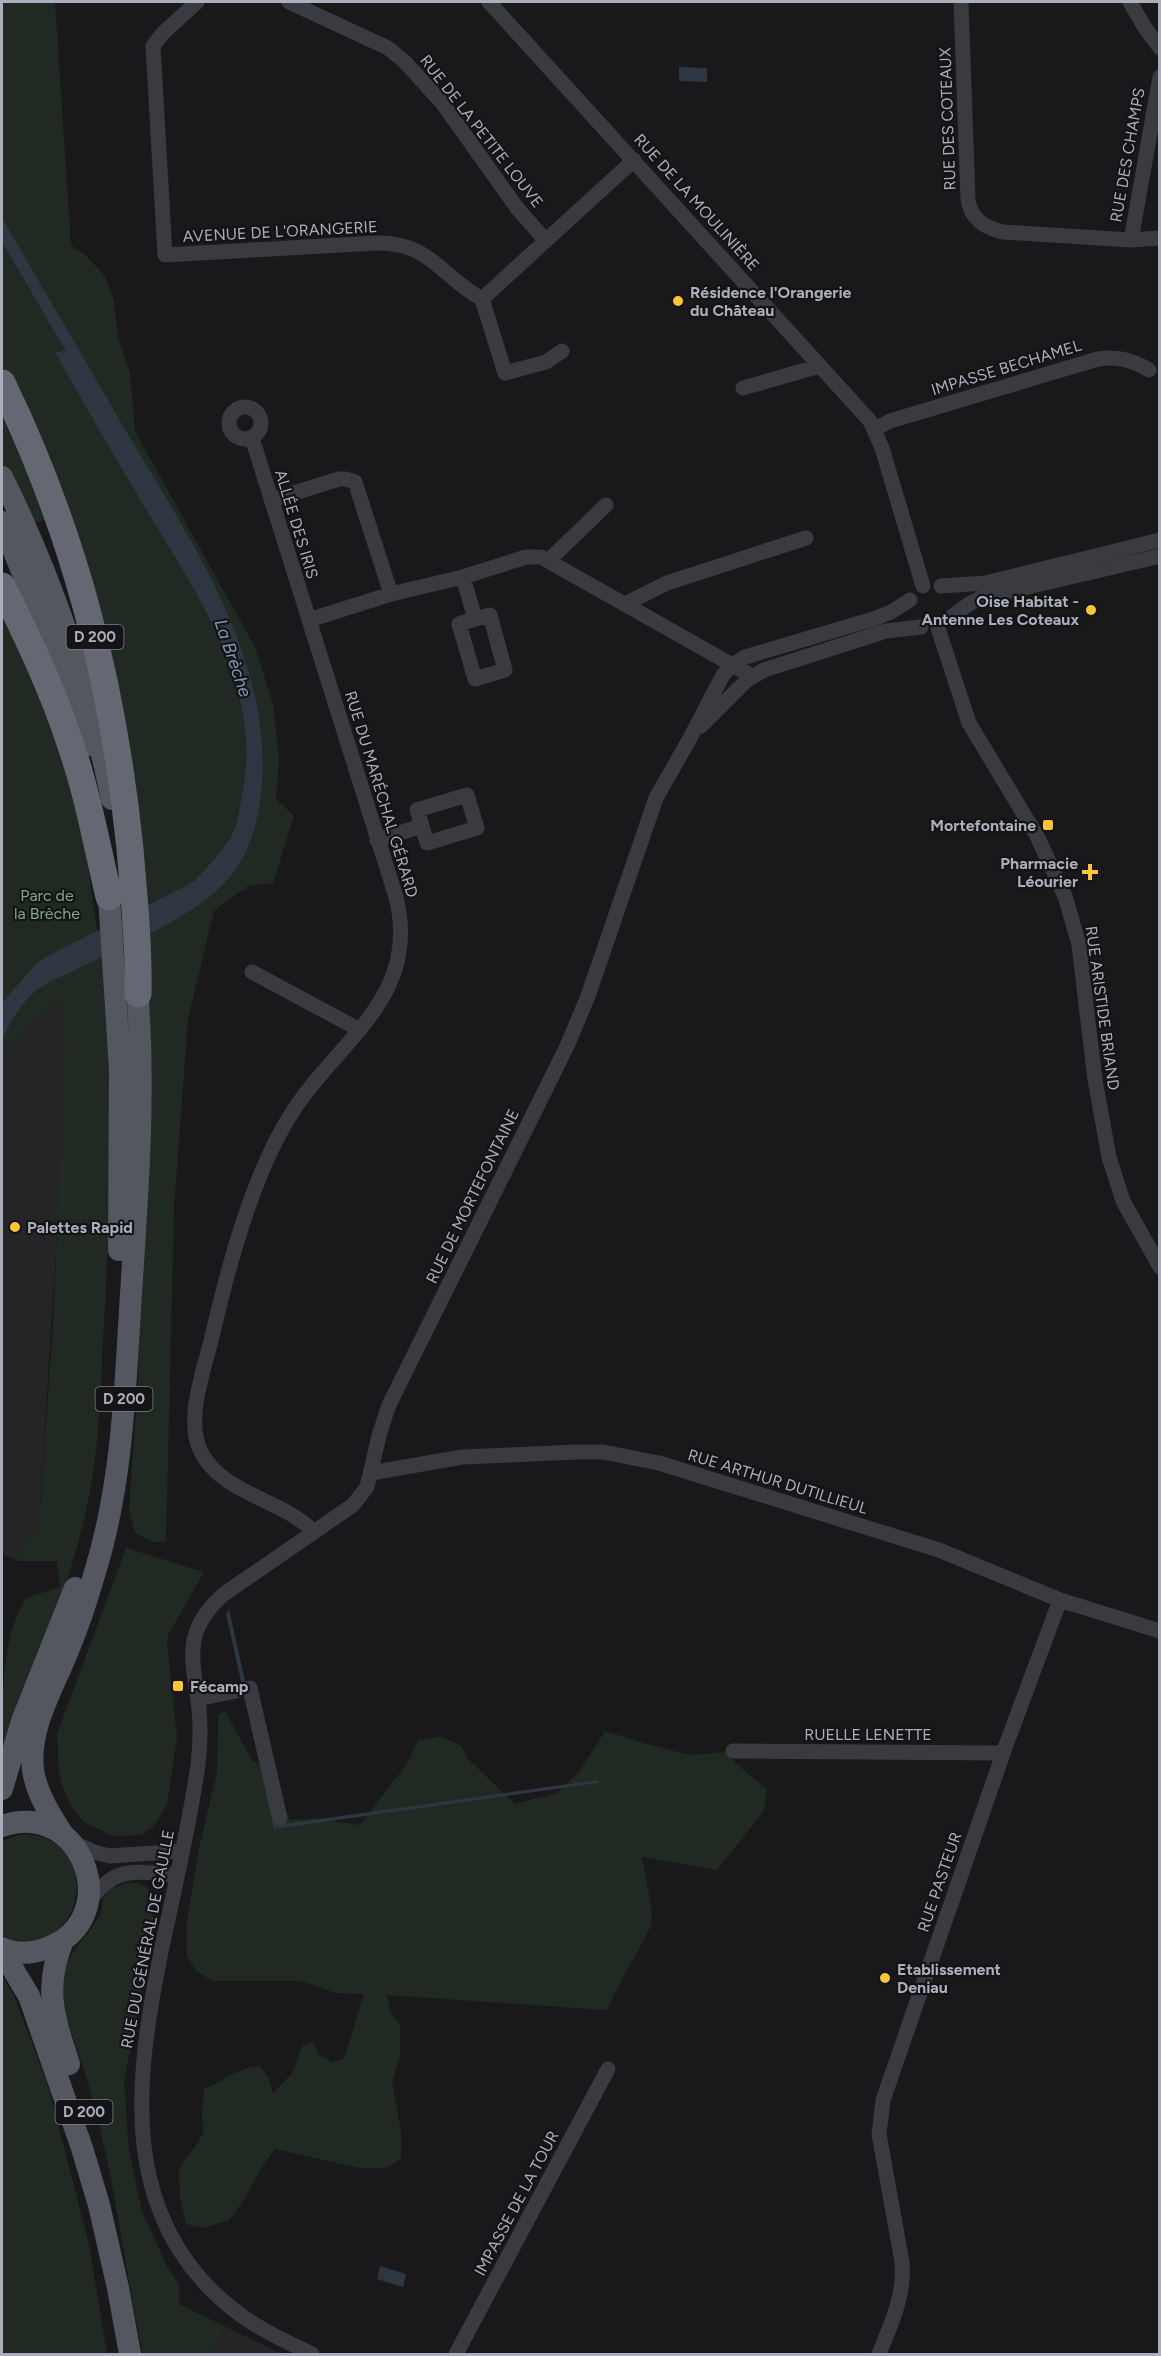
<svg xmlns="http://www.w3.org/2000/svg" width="1161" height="2356" font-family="Figtree,sans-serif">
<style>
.built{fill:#252528}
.green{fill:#202a22}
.water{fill:#2e3741}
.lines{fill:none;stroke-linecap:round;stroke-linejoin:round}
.street{stroke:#3a3a41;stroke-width:15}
.primary{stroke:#555760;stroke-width:22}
.highway{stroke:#656872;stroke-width:27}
.poi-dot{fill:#fdc52f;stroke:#141416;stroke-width:2}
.labels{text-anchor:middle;stroke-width:4.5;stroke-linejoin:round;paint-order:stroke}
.shield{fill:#141416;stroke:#7e808a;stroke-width:1.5}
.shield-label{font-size:15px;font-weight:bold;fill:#abafbc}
.street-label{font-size:16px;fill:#abafbc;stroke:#141416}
.poi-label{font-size:16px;font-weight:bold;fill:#abafbc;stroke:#141416;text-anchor:start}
.park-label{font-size:16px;fill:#81a885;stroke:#141416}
.water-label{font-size:18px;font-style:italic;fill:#809ab8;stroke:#141416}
</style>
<rect width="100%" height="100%" fill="#19191b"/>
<path class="built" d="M 61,998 L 65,1043 L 63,1136 L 39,1525 L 16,1561 L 2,1553 L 2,1041 L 14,1046 L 23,1027 Z
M 179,2305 L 226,2327 L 283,2354 L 193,2354 Z"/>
<path class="green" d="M 2,2 L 55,2 L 71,245 L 86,256 L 105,276 L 114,301 L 118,338 L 130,373 L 135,431 L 255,647 L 273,704 L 279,759 L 276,799 L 294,816 L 273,883 L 248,886 L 214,911 L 188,1018 L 174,1209 L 166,1542 L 154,1542 L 135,1533 L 129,1509 L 138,1384 L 142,1212 L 126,752 L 2,371 Z
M 2,402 L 51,518 L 31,524 L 2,465 Z
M 2,618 L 27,663 L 67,772 L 82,822 L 97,931 L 92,934 L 84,964 L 103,956 C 113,1084 111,1212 103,1340 C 100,1397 99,1455 86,1511 C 67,1595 32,1674 2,1754 C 2,1710 0,1634 27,1598 L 60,1587 L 57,1561 L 16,1561 L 39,1525 L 53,1324 L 65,1043 L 61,998 L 23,1027 L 13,1047 L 2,1041 Z
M 126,1548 L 204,1572 L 168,1635 L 167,1642 L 177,1737 L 167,1805 L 154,1826 L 141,1835 L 113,1836 L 84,1822 L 72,1807 L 62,1786 L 59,1772 L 57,1734 Z
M 225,1711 L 253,1762 L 272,1767 L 282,1803 L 290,1820 L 313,1818 L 360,1825 L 406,1765 L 418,1741 L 441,1736 L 461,1746 L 469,1760 L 515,1804 L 557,1793 L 579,1772 L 605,1731 L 643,1743 L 690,1755 L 727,1752 L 735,1763 L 767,1789 L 764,1811 L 717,1870 L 642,1857 L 652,1911 L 651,1926 L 606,2010 L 387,1995 L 390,2011 L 400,2025 L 400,2056 L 392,2082 L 401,2131 L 401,2158 L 387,2168 L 360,2168 L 275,2149 L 262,2166 L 246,2197 L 229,2220 L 203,2228 L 186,2224 L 180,2198 L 179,2171 L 187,2156 L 195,2147 L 204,2132 L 202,2118 L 204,2089 C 221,2082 242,2066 260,2066 L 268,2077 L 273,2093 L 293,2072 L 302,2046 L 313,2042 L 319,2054 L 332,2062 L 344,2059 L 364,1994 L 336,1993 L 301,1981 L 212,1981 L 197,1971 L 187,1957 L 187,1921 L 199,1848 L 217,1772 L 218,1715 Z
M 24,1834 C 110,1838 82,1969 2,1936 L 2,1840 Z
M 126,1883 L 136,1883 L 147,1887 L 151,1896 L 154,1929 L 142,1986 L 124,2082 L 129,2151 L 142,2211 L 167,2267 L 179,2284 L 179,2304 L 226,2327 L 205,2354 L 143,2354 C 122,2257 113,2156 81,2061 C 74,2039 57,1999 62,1977 C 67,1953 89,1935 100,1915 C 103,1909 102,1903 104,1897 C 108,1889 118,1886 126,1883 Z
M 2,1975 L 15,1998 L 48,2086 L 89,2244 L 107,2354 L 2,2354 Z"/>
<path class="water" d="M 679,67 L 707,68 L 707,82 L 679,81 Z
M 2,218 C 41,285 81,353 120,421 C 187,536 279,662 260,802 C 255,833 246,861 224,884 C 187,921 120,947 73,971 C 63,976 51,980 41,987 C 24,998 11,1021 2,1039 L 2,1003 L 37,963 L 48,956 L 195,881 C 207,867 223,851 232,835 C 238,823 240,808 242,795 C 265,688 196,593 144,506 C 113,455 84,403 55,352 L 66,351 L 2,242 Z
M 229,1609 L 277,1825 L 598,1780 L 598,1783 L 274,1829 L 226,1614 Z
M 380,2266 L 406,2274 L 403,2287 L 377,2279 Z"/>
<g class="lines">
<path class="street" d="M 197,2 L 162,34 L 153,46 L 165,255 L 376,243 C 431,242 441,277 482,299 L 634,160
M 289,2 L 388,48 L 404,61 L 443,104 L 517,208 L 546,241
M 489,2 L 870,421 L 882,448 L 923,586
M 961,2 L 968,199 C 971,219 983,227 1003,232 L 1131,240 L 1160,238
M 1130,2 L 1145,28 L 1160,48
M 1131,240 L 1160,77
M 482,299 L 505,373 L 546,362 L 562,351
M 743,388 L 820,366
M229 423a16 16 0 1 1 32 0a16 16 0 1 1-32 0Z
M 875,429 L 890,421 L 1098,359 C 1117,356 1132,360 1149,370
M 252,438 L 396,897 C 422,1000 334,1042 288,1119 C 251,1180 227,1271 211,1341 C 205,1364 197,1388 195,1412 C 194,1425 195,1440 201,1452 C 223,1495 283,1499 314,1532
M 271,500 L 339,479 L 345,479 L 355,482 L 391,594
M 548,561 L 606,505
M 463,577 L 475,619 L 459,624 L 475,679 L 505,670 L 490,615 L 475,619
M 941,586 L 985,583 L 1160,540
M 625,604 L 667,583 L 806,538
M 951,617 L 969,604 L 981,598 L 1160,556
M 309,620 L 391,594 L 463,577 L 526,557 L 541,557 L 548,561 L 752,676
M 938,628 L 969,723 L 1037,836 L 1065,896 L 1079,945 L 1095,1080 L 1109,1157 L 1123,1201 L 1160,1267
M 701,726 L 747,680 L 764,670 L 886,631 L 921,627
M 377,840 L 422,826 L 427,843 L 477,828 L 467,795 L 417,810 L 422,826
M 252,972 L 360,1030
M 371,1473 L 462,1457 L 578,1452 L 603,1452 L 659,1463 L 939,1550 L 1060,1600 L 1160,1631
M 198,1699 L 250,1688 L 280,1818
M 733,1751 L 1003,1753
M 71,1842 L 94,1852 L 110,1856 L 182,1851
M 88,1903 C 116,1864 134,1872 177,1875
M 312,2354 C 285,2341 258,2329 234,2310 C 117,2218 135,2080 161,1952 C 174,1890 189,1828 198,1765 C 200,1747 201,1728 199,1709 C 193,1659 181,1632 224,1594 L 353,1505 L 367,1487 L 380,1432 L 389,1405 L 567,1046 L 588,996 L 656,798 L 689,740 L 723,675 L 732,665 L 745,657 L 873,619 L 891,612 L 910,600
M 456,2354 L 608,2069
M 879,2354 C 891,2324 905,2295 902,2262 L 879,2134 L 883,2100 L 1006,1745 L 1060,1600"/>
<path class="primary" d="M 2,477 C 52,578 89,689 112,799
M 2,522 L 44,625 L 85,746
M 108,881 L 120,1070 L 119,1250
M 2,1789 L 22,1721 L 75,1588
M 2,1826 C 83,1798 126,1919 47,1948 C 32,1954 16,1954 2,1948
M 63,1835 C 50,1814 37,1795 33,1770 C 28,1729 52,1690 67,1653 C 78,1627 87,1600 95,1572 C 123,1481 125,1388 131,1294 C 138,1188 146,1083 136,977
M 63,1940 C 43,1989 54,2017 69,2064
M 2,1951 L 29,1996 L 82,2148 L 99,2205 L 118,2288 L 130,2354"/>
<path class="highway" d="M 2,383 C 75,534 113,682 130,849 C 134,897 139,945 138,994
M 2,586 C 28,638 53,690 71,746 C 88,795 97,846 109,897"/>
</g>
<g class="poi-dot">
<circle cx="678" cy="301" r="6"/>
<circle cx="1091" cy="610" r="6"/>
<rect x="1042" y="819" width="12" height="12" rx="3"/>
<path d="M1087 863h6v6h6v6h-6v6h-6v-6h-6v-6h6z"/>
<circle cx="15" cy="1227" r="6"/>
<rect x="172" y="1680" width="12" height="12" rx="3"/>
<circle cx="885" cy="1978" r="6"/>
</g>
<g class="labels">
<g class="shield">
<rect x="66.5" y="625" width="57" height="24" rx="4.5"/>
<rect x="95.5" y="1387" width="57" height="24" rx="4.5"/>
<rect x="55.5" y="2100" width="57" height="24" rx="4.5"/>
</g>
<g class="shield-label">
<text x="95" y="642">D 200</text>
<text x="124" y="1404">D 200</text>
<text x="84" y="2117">D 200</text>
</g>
<g class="street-label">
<text transform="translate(947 119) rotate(-92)" y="6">RUE DES COTEAUX</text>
<text transform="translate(482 131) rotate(52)" y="6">RUE DE LA PETITE LOUVE</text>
<text transform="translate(1127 155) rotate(-80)" y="6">RUE DES CHAMPS</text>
<text transform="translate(697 202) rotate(48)" y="6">RUE DE LA MOULINIÈRE</text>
<text transform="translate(280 231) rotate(-3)" y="6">AVENUE DE L'ORANGERIE</text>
<text transform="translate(1006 367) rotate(-17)" y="6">IMPASSE BECHAMEL</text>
<text transform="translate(297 524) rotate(73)" y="6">ALLÉE DES IRIS</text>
<text transform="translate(382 794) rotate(73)" y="6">RUE DU MARÉCHAL GÉRARD</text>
<text transform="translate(1103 1008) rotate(82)" y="6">RUE ARISTIDE BRIAND</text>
<text transform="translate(472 1196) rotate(-64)" y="6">RUE DE MORTEFONTAINE</text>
<text transform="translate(778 1481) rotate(17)" y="6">RUE ARTHUR DUTILLIEUL</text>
<text x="868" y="1740">RUELLE LENETTE</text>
<text transform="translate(939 1882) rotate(-71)" y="6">RUE PASTEUR</text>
<text transform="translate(147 1939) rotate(-79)" y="6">RUE DU GÉNÉRAL DE GAULLE</text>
<text transform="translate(516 2203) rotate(-62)" y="6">IMPASSE DE LA TOUR</text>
</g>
<g class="poi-label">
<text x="690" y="298">Résidence l'Orangerie<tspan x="690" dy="18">du Château</tspan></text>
<text x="1079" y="607" text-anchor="end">Oise Habitat -<tspan x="1079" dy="18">Antenne Les Coteaux</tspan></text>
<text x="1036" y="831" text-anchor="end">Mortefontaine</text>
<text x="1078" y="869" text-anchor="end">Pharmacie<tspan x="1078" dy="18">Léourier</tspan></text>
<text x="27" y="1233">Palettes Rapid</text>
<text x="190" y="1692">Fécamp</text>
<text x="897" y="1975">Etablissement<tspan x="897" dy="18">Deniau</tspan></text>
</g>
<g class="park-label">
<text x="47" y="901">Parc de<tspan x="47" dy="18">la Brèche</tspan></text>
</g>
<g class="water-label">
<text transform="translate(233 658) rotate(71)" y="6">La Brèche</text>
</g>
</g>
<rect width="1161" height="2356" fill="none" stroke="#abafbc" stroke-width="6"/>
</svg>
